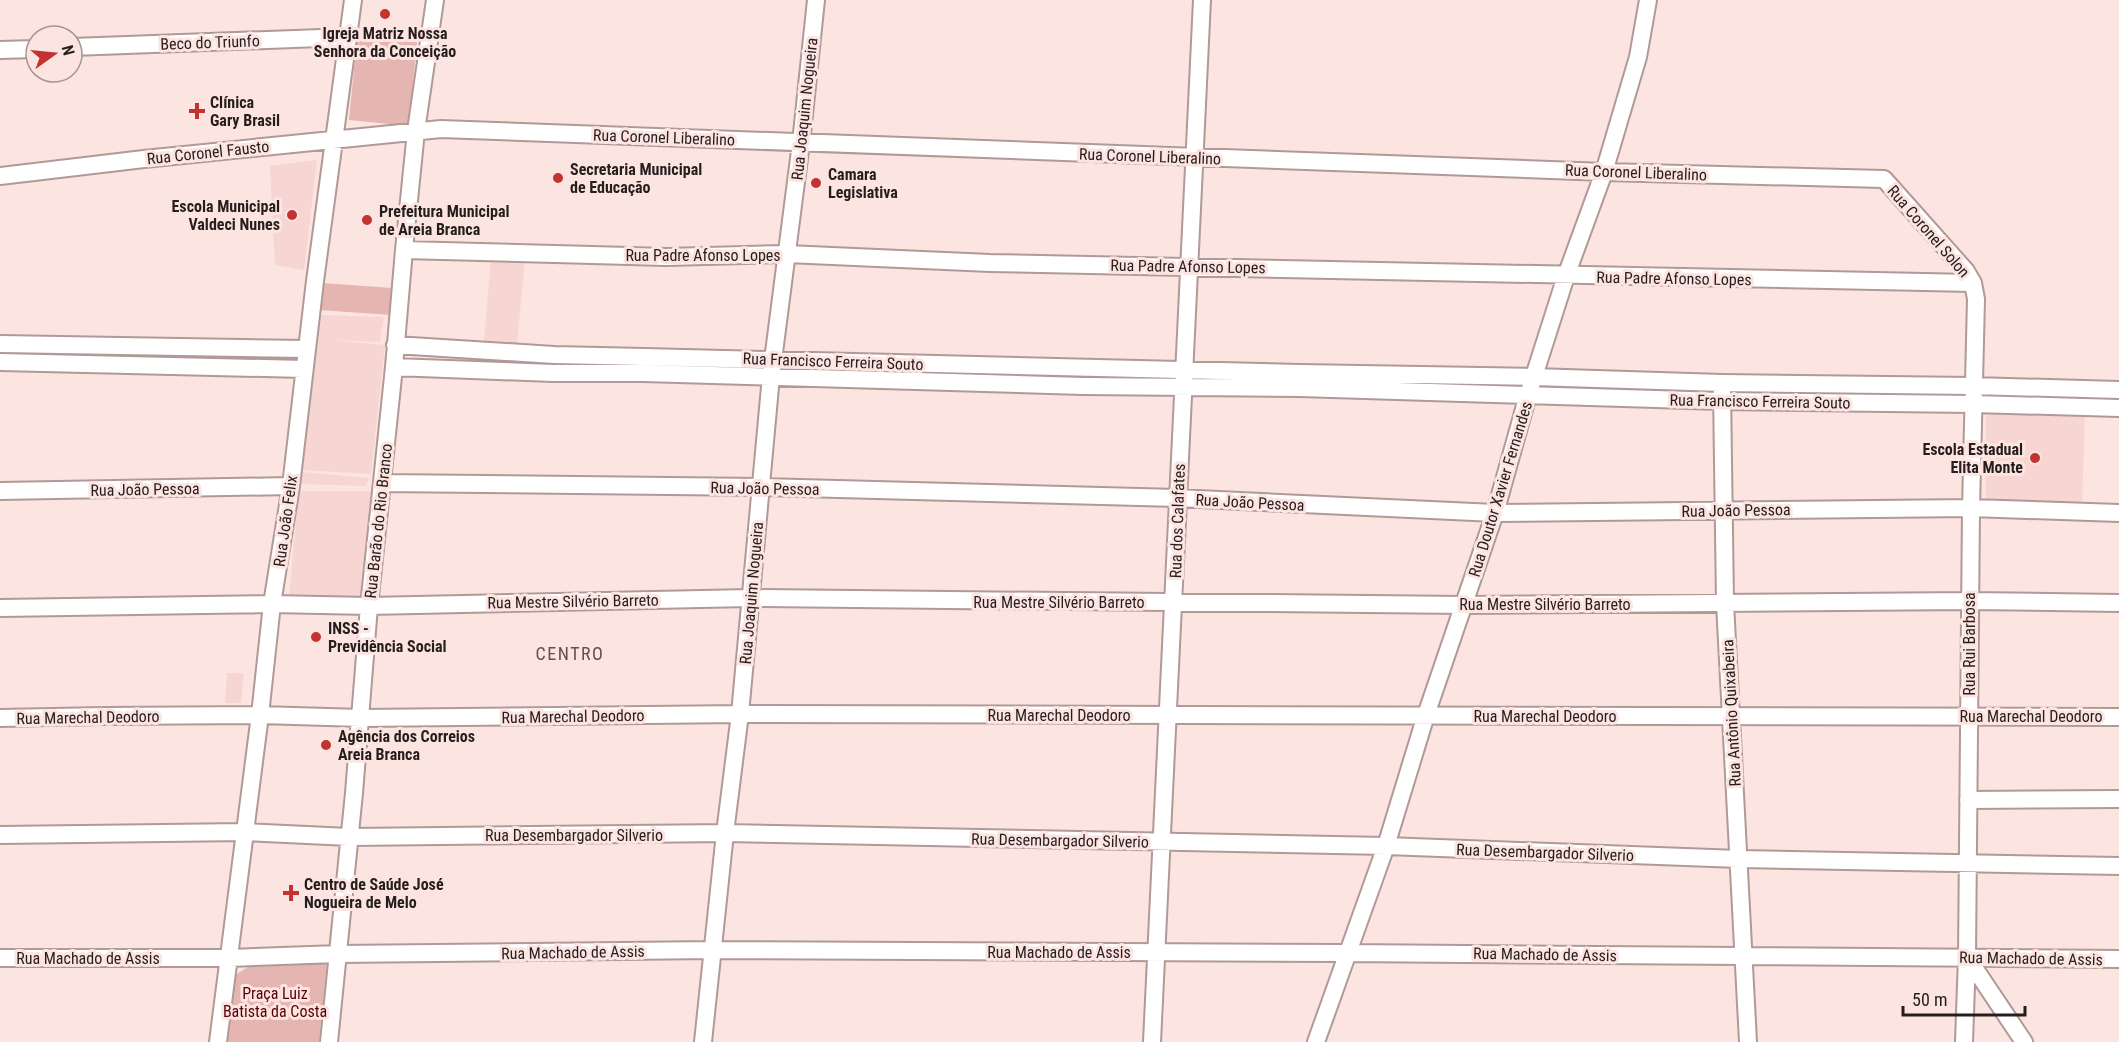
<svg xmlns="http://www.w3.org/2000/svg" width="2119" height="1042" font-family="'Roboto Condensed',sans-serif">
<style>
.built{fill:#f6d5d2}
.green{fill:#e5b6b1}
.lines{fill:none;stroke-linecap:round;stroke-linejoin:round}
.minor-casing{stroke:#b09996;stroke-width:20}
.minor{stroke:#fff;stroke-width:16}
.poi-dot{fill:#c23332;stroke:#fce4e1;stroke-width:2}
.labels{text-anchor:middle;stroke-width:6;stroke-linejoin:round;paint-order:stroke}
.poi-label{font-size:16px;font-weight:bold;fill:#261e1d;stroke:#fce4e1;text-anchor:start}
.street-label{font-size:16px;fill:#261e1d;stroke:#fce4e1}
.park-label{font-size:16px;fill:#590006;stroke:#fce4e1}
.neighbourhood-label{font-size:18px;letter-spacing:1.5px;fill:#64504e;stroke:#fce4e1}
</style>
<rect width="100%" height="100%" fill="#fce4e1"/>
<path class="built" d="M 317,160 L 304,270 L 275,265 L 270,166 Z
M 491,258 L 525,259 L 517,343 L 484,342 Z
M 319,315 L 384,317 L 380,342 L 331,340 L 385,345 L 371,474 L 301,470 Z
M 1986,414 L 2085,415 L 2082,502 L 1986,501 Z
M 301,472 L 369,478 L 366,486 L 300,484 Z
M 299,491 L 372,491 L 365,596 L 289,596 Z
M 227,673 L 244,673 L 241,703 L 225,703 Z"/>
<path class="green" d="M 357,38 L 417,42 L 409,126 L 349,120 Z
M 322,283 L 392,288 L 391,315 L 319,310 Z
M 254,963 L 327,963 L 319,1042 L 224,1042 L 232,977 Z"/>
<g class="lines">
<g class="minor-casing">
<path id="minor" d="M 72,47 L 348,37
M 0,50 L 36,49
M 0,176 L 144,159 L 441,129 L 1604,172 L 1884,179 L 1966,271 L 1973,283 L 1976,299 L 1971,508 L 1967,957 L 1964,1042
M 404,250 L 666,257 L 787,254 L 990,263 L 1973,283
M 0,344 L 307,349
M 395,345 L 554,355 L 645,357 L 1300,373 L 1534,377 L 1722,383 L 1973,386 L 2119,390
M 0,362 L 304,369
M 394,367 L 553,373 L 643,373 L 1083,386 L 1299,388 L 1721,401 L 1973,404 L 2119,408
M 1722,390 L 1725,603 L 1748,1042
M 382,483 L 761,487 L 1177,498 L 1495,513 L 1971,508 L 2119,513
M 0,491 L 291,486
M 0,608 L 272,604 L 369,606 L 750,598 L 1464,605 L 1970,601 L 2119,603
M 0,718 L 105,716 L 260,715 L 361,718 L 740,714 L 2119,717
M 1968,800 L 2119,799
M 0,835 L 245,832 L 349,837 L 725,833 L 1386,846 L 1739,859 L 2119,866
M 1967,957 L 2024,1042
M 0,958 L 229,958 L 338,954 L 713,950 L 1347,953 L 2119,959
M 218,1042 L 260,715 L 272,604 L 291,486 L 315,281 L 353,0
M 329,1042 L 354,793 L 369,606 L 394,367 L 404,250 L 416,131 L 435,0
M 703,1042 L 725,833 L 740,714 L 771,376 L 801,143 L 816,0
M 1152,1042 L 1202,0
M 1316,1042 L 1386,846 L 1426,715 L 1495,513 L 1528,395 L 1566,276 L 1604,172 L 1638,57 L 1648,0"/>
</g>
<use href="#minor" class="minor"/>
</g>
<g class="poi-dot">
<circle cx="385" cy="14" r="6"/>
<path d="M194 102h6v6h6v6h-6v6h-6v-6h-6v-6h6z"/>
<circle cx="558" cy="178" r="6"/>
<circle cx="816" cy="183" r="6"/>
<circle cx="292" cy="215" r="6"/>
<circle cx="367" cy="220" r="6"/>
<circle cx="2035" cy="458" r="6"/>
<circle cx="316" cy="637" r="6"/>
<circle cx="326" cy="745" r="6"/>
<path d="M288 884h6v6h6v6h-6v6h-6v-6h-6v-6h6z"/>
</g>
<g class="labels">
<g class="poi-label">
<text x="385" y="39" text-anchor="middle">Igreja Matriz Nossa<tspan x="385" dy="18">Senhora da Conceição</tspan></text>
<text x="210" y="108">Clínica<tspan x="210" dy="18">Gary Brasil</tspan></text>
<text x="570" y="175">Secretaria Municipal<tspan x="570" dy="18">de Educação</tspan></text>
<text x="828" y="180">Camara<tspan x="828" dy="18">Legislativa</tspan></text>
<text x="280" y="212" text-anchor="end">Escola Municipal<tspan x="280" dy="18">Valdeci Nunes</tspan></text>
<text x="379" y="217">Prefeitura Municipal<tspan x="379" dy="18">de Areia Branca</tspan></text>
<text x="2023" y="455" text-anchor="end">Escola Estadual<tspan x="2023" dy="18">Elita Monte</tspan></text>
<text x="328" y="634">INSS -<tspan x="328" dy="18">Previdência Social</tspan></text>
<text x="338" y="742">Agência dos Correios<tspan x="338" dy="18">Areia Branca</tspan></text>
<text x="304" y="890">Centro de Saúde José<tspan x="304" dy="18">Nogueira de Melo</tspan></text>
</g>
<g class="street-label">
<text transform="translate(210 42) rotate(-2)" y="6">Beco do Triunfo</text>
<text transform="translate(804 109) rotate(-84)" y="6">Rua Joaquim Nogueira</text>
<text transform="translate(664 137) rotate(2)" y="6">Rua Coronel Liberalino</text>
<text transform="translate(208 152) rotate(-6)" y="6">Rua Coronel Fausto</text>
<text transform="translate(1150 156) rotate(2)" y="6">Rua Coronel Liberalino</text>
<text transform="translate(1636 172) rotate(2)" y="6">Rua Coronel Liberalino</text>
<text transform="translate(1929 231) rotate(49)" y="6">Rua Coronel Solon</text>
<text x="703" y="261">Rua Padre Afonso Lopes</text>
<text transform="translate(1188 266) rotate(1)" y="6">Rua Padre Afonso Lopes</text>
<text transform="translate(1674 278) rotate(1)" y="6">Rua Padre Afonso Lopes</text>
<text transform="translate(833 361) rotate(2)" y="6">Rua Francisco Ferreira Souto</text>
<text transform="translate(1760 401) rotate(1)" y="6">Rua Francisco Ferreira Souto</text>
<text transform="translate(765 488) rotate(1)" y="6">Rua João Pessoa</text>
<text transform="translate(145 489) rotate(-1)" y="6">Rua João Pessoa</text>
<text transform="translate(1500 489) rotate(-73)" y="6">Rua Doutor Xavier Fernandes</text>
<text transform="translate(1250 502) rotate(3)" y="6">Rua João Pessoa</text>
<text transform="translate(1736 510) rotate(-1)" y="6">Rua João Pessoa</text>
<text transform="translate(285 521) rotate(-82)" y="6">Rua João Felix</text>
<text transform="translate(378 521) rotate(-84)" y="6">Rua Barão do Rio Branco</text>
<text transform="translate(1177 521) rotate(-88)" y="6">Rua dos Calafates</text>
<text transform="translate(751 593) rotate(-85)" y="6">Rua Joaquim Nogueira</text>
<text transform="translate(573 601) rotate(-1)" y="6">Rua Mestre Silvério Barreto</text>
<text x="1059" y="608">Rua Mestre Silvério Barreto</text>
<text x="1545" y="610">Rua Mestre Silvério Barreto</text>
<text transform="translate(1969 644) rotate(-90)" y="6">Rua Rui Barbosa</text>
<text transform="translate(1731 713) rotate(-93)" y="6">Rua Antônio Quixabeira</text>
<text x="1059" y="721">Rua Marechal Deodoro</text>
<text transform="translate(573 716) rotate(-1)" y="6">Rua Marechal Deodoro</text>
<text x="1545" y="722">Rua Marechal Deodoro</text>
<text x="2031" y="722">Rua Marechal Deodoro</text>
<text transform="translate(88 717) rotate(-1)" y="6">Rua Marechal Deodoro</text>
<text x="574" y="841">Rua Desembargador Silverio</text>
<text transform="translate(1060 840) rotate(1)" y="6">Rua Desembargador Silverio</text>
<text transform="translate(1545 852) rotate(2)" y="6">Rua Desembargador Silverio</text>
<text transform="translate(573 952) rotate(-1)" y="6">Rua Machado de Assis</text>
<text x="1059" y="958">Rua Machado de Assis</text>
<text transform="translate(1545 954) rotate(1)" y="6">Rua Machado de Assis</text>
<text x="88" y="964">Rua Machado de Assis</text>
<text transform="translate(2031 958) rotate(1)" y="6">Rua Machado de Assis</text>
</g>
<g class="park-label">
<text x="275" y="999">Praça Luiz<tspan x="275" dy="18">Batista da Costa</tspan></text>
</g>
<g class="neighbourhood-label">
<text x="570" y="660">CENTRO</text>
</g>
</g>
<g transform="translate(54 54) rotate(75)"><circle r="28" fill="#fce4e1" stroke="#a69593" stroke-width="1.5"/>
<path d="M0-4.5L10 22L0 15L-10 22Z" fill="#c23332"/>
<text y="-9" font-size="16" font-weight="bold" text-anchor="middle" fill="#261e1d">N</text>
</g>
<path d="M1903 1006v9h122v-9" fill="none" stroke="#261e1d" stroke-width="3"/>
<text x="1912" y="1006" font-size="18" fill="#261e1d" stroke="#fce4e1" stroke-width="4.5" paint-order="stroke">50 m</text>
</svg>
